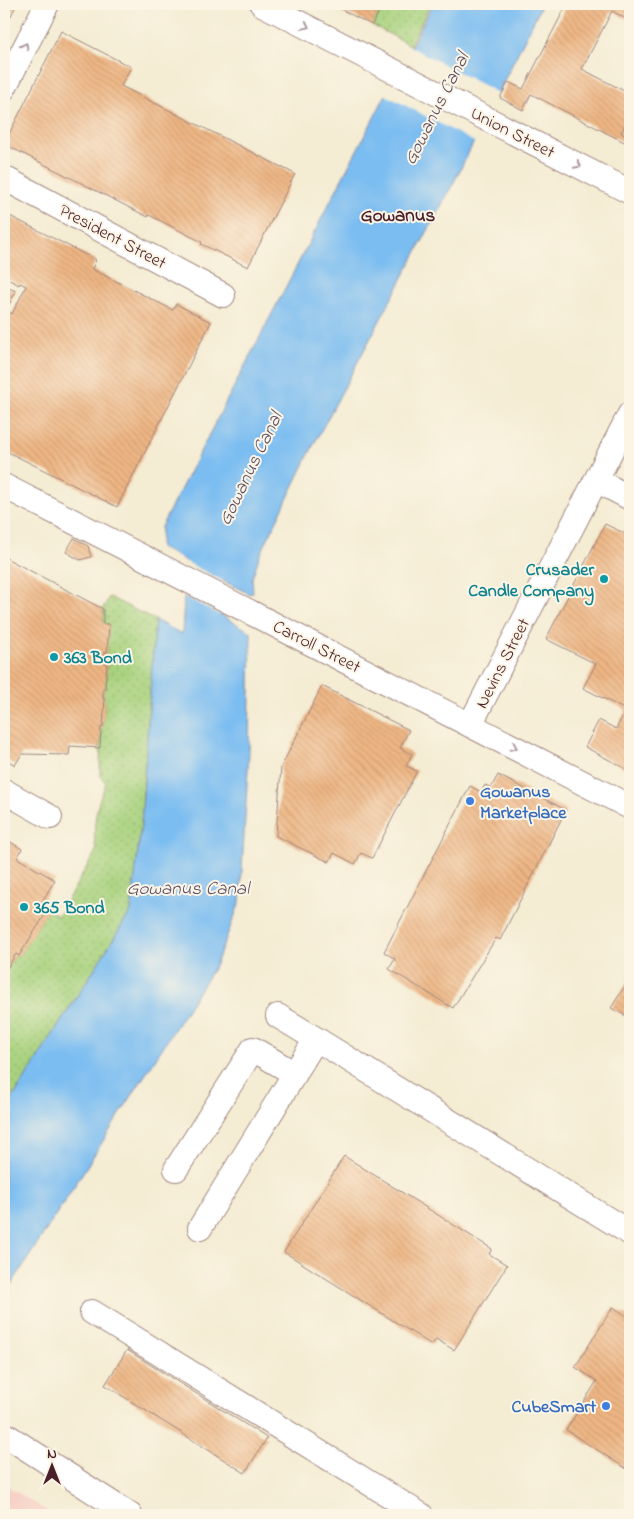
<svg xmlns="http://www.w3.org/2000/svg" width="634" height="1519" font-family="'Indie Flower',sans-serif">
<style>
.built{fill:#f7d1c7}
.park{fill:url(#park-dots);stroke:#797854}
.water{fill:#7cbdf1;stroke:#636e8e}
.pier{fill:#f4ecd3}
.building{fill:url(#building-back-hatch)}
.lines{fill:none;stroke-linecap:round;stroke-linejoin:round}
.minor-casing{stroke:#9f867f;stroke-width:26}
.minor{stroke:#fff;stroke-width:24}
.oneway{stroke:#ae9aa0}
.culture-dot{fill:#0f9aa8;stroke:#fcf5e5;stroke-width:2}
.shop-dot{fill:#3f7fe0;stroke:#fcf5e5;stroke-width:2}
.labels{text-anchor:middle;stroke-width:4;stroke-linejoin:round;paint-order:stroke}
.street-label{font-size:18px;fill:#4a1f2b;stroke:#fcf5e5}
.culture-label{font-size:18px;font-weight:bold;fill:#0d838f;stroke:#fcf5e5;text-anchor:start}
.shop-label{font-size:18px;font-weight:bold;fill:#366cbe;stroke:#fcf5e5;text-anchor:start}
.water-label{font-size:19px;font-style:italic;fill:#594e66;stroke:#fcf5e5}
.neighbourhood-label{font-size:19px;font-weight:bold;fill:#4a1f2b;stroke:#fcf5e5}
</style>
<defs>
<pattern id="park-dots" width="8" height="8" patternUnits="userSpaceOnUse" patternTransform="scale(1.25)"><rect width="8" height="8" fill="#a8d27e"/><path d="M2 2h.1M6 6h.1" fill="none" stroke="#92b46d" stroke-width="1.8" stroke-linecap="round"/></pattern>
<pattern id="building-back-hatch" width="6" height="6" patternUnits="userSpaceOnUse" patternTransform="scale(1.25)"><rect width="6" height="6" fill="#eeb684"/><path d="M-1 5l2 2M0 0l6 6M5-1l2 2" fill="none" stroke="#ce9c72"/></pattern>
</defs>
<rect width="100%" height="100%" fill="#fcf5e5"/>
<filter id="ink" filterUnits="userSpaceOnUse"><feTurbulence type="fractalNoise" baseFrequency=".02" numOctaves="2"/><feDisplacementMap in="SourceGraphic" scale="10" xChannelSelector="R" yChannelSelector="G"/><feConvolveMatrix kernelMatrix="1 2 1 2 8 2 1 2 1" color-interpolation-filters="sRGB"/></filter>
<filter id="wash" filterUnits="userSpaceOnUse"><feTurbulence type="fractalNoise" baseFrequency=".0096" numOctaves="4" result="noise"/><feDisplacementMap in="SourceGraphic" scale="20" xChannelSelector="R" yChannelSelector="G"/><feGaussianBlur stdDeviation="1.12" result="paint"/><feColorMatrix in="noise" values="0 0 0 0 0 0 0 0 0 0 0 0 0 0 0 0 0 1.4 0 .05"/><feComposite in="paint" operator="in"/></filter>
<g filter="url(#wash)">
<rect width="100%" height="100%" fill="#f4ecd3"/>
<path class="built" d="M 4,1484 L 53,1515 L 4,1515 Z"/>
<path class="park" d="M 383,4 L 431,4 L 410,45 L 372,25 Z
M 109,597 L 155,620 L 141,825 L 131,911 L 7,1107 L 4,1105 L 4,980 L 7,975 L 4,973 L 16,954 L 19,955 L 48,910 L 58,916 L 96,851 C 92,827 96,805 106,783 L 100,775 L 101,727 L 103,726 L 105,700 L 103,699 L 103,689 L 105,689 L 107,662 L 105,662 L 105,652 L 107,652 L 109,624 L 103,624 L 103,609 Z"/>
<path class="water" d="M 433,4 L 542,4 L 456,178 L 315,442 L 259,557 L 252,578 L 253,592 L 250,594 L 223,581 L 221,615 L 251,632 L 249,752 L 240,902 L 216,964 L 4,1296 L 4,1108 L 7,1107 L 131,911 L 141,825 L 155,620 L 182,634 L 186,561 L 160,548 L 161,527 Z"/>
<path class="pier" d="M 409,46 L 500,94 L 476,143 L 384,94 Z
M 158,547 L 223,581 L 220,615 L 182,595 L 184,563 L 159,550 Z"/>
<g id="blocks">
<path class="building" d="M 4,4 L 17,4 L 4,29 Z
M 330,4 L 383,4 L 372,25 Z
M 567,4 L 630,4 L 630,21 L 612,11 L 582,69 L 630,94 L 630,115 L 621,133 L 628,137 L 630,133 L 630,145 L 531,94 L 523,110 L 500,98 L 508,82 L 523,89 Z
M 61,31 L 131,67 L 121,86 L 295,174 L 248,267 L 201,244 L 202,242 L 149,215 L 148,217 L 4,144 Z
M 4,213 L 96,260 L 92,269 L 173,310 L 176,304 L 211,322 L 117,507 L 4,450 L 4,286 L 16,291 L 6,310 L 12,314 L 26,286 L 20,283 L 19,285 L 4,277 Z
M 605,524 L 630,536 L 630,702 L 628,707 L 630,708 L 630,771 L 585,747 L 599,720 L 616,729 L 626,710 L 583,688 L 596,664 L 546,639 Z
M 74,538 L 88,546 L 91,557 L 80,560 L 66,552 Z
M 4,557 L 103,609 L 103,624 L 109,624 L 107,652 L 105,652 L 105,662 L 107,662 L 105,689 L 103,689 L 103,699 L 105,699 L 103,727 L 101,727 L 100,748 L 70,746 L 69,755 L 22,754 L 15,765 L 4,758 Z
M 322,686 L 409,730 L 400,748 L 412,754 L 406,766 L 417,771 L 372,858 L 361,853 L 355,864 L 334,853 L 329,862 L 276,836 L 281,767 Z
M 498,775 L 566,810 L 500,940 L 496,938 L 453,1008 L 389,969 L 395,959 L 384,952 L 470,786 L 481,792 L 485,785 L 491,788 Z
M 4,838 L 22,849 L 17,858 L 55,880 L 40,905 L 48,910 L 19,956 L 16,954 L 4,973 Z
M 630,978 L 630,1018 L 611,1008 Z
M 344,1156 L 492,1249 L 489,1254 L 507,1265 L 454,1350 L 436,1339 L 432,1345 L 284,1252 Z
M 613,1307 L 630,1318 L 630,1471 L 566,1430 L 597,1381 L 575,1367 Z
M 127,1350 L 267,1438 L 245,1473 L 105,1385 Z"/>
</g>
</g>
<g filter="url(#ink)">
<use href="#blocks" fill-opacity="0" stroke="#9f867f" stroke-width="1"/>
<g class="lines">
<g class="minor-casing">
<path id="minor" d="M 262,4 L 630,192
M 4,88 L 47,4
M 4,178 L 223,295
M 596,480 L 630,498
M 4,486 L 630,807
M 470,725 L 630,414
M 4,791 L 50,817
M 278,1016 L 316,1039
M 176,1169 L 253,1049 L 295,1074
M 200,1228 L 316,1039 L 630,1233
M 92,1312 L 421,1515
M 4,1434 L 130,1515"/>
</g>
<use href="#minor" class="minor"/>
</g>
<defs><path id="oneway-chevron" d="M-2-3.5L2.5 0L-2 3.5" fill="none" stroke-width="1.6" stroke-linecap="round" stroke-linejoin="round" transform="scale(1.25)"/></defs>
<g class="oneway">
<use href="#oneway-chevron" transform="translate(306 26) rotate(27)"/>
<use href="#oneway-chevron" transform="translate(25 46) rotate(-63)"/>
<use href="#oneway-chevron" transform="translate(578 165) rotate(27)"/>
<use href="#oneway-chevron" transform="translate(514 747) rotate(27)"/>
</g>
</g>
<g class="culture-dot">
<circle cx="604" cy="579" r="5"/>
<circle cx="54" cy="657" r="5"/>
<circle cx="24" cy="907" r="5"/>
</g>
<g class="shop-dot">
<circle cx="470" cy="801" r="5"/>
<circle cx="606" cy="1406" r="5"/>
</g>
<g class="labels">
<g class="street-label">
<text transform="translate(513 132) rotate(27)" y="6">Union Street</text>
<text transform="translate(113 236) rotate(28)" y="6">President Street</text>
<text transform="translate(317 646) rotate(27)" y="6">Carroll Street</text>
<text transform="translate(502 663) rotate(-63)" y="6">Nevins Street</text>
</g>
<g class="culture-label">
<text x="594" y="575" text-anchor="end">Crusader<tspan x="594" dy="21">Candle Company</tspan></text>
<text x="64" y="663">363 Bond</text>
<text x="34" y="913">365 Bond</text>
</g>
<g class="shop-label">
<text x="480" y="797">Gowanus<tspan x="480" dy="21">Marketplace</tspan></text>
<text x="596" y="1412" text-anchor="end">CubeSmart</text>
</g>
<g class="water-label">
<text transform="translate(435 108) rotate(-63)" y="7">Gowanus Canal</text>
<text transform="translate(249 468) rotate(-64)" y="7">Gowanus Canal</text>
<text x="188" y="894">Gowanus Canal</text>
</g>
<g class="neighbourhood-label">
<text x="398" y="221">Gowanus</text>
</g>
</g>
<rect width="634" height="1519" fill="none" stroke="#fcf5e5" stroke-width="20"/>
<g transform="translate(52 1466)" stroke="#fcf5e5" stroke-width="4" paint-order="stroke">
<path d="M0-4L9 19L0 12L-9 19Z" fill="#4a1f2b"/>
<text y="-8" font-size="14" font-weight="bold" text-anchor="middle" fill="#4a1f2b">N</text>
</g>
</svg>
